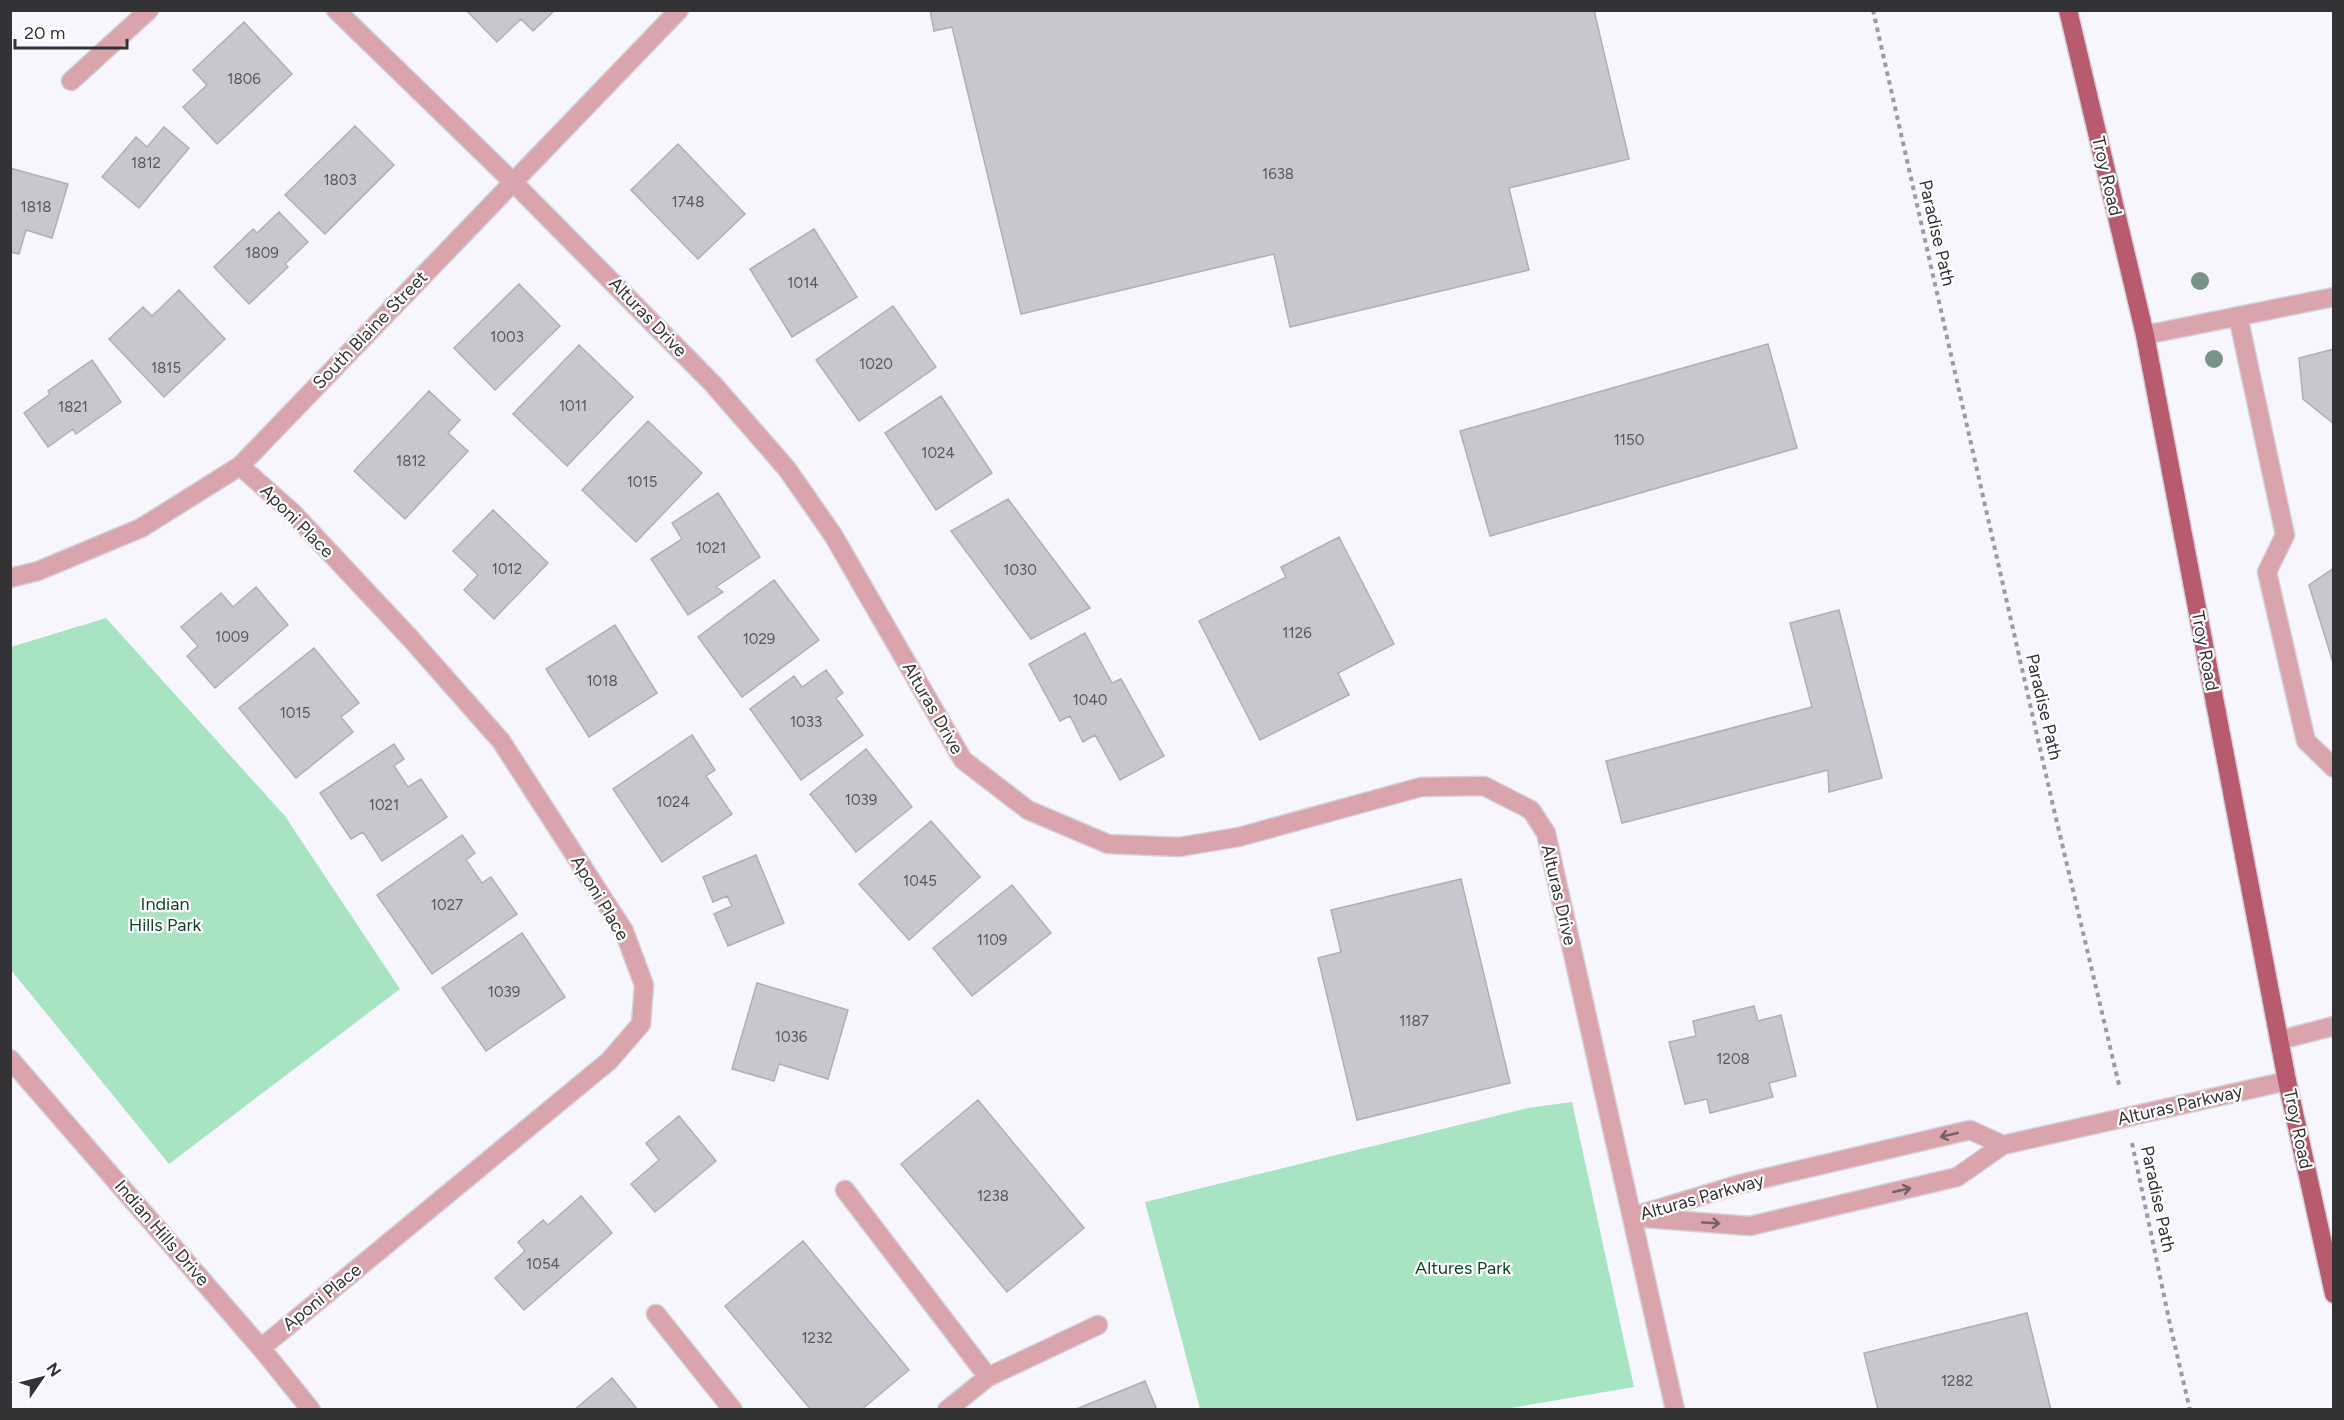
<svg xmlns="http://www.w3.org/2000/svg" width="2344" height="1420" font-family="Figtree,sans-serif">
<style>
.green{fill:#a9e4c2}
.building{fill:#c8c6ce;stroke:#b1afb6;stroke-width:1.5}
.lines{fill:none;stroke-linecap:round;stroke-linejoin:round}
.minor-casing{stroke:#d4d3da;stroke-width:21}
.major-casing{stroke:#d4d3da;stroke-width:21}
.path{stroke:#9b9ba0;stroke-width:4;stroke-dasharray:4.5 4.5;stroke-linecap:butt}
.minor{stroke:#d9a4ac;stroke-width:18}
.major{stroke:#b85b6e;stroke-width:18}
.tree{fill:#78948a}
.oneway{stroke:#756065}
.labels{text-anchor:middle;stroke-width:4.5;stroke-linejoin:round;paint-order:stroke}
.number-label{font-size:15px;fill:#58585c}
.street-label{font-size:18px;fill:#333336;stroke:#fff}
.park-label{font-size:18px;fill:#11432c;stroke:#fff}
</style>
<rect width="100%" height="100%" fill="#f7f6fe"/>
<path class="green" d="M 106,618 L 285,816 L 400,989 L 169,1164 L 11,970 L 11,647 Z
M 1572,1102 L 1634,1387 L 1505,1409 L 1200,1409 L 1145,1202 L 1528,1108 Z"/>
<path class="building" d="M 466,10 L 555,10 L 533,31 L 521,19 L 497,42 Z
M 930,10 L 1594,10 L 1629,159 L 1509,188 L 1529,270 L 1290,327 L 1274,254 L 1021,314 L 952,27 L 934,31 Z
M 244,22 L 292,74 L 217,144 L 183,107 L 207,85 L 193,70 Z
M 355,126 L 394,165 L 325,234 L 285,195 Z
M 164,127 L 189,148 L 139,208 L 102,177 L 136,137 L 147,147 Z
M 678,144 L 745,214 L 698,259 L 631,190 Z
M 10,168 L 68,184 L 52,238 L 26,230 L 19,254 L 10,252 Z
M 279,212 L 308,242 L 285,264 L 288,267 L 249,304 L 214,267 L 253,229 L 257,233 Z
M 814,229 L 857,297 L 792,337 L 750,269 Z
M 519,284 L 560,326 L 495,390 L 454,348 Z
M 179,290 L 225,339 L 164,397 L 109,339 L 143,307 L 152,316 Z
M 893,306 L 936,367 L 859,421 L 816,360 Z
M 1768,344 L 1797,448 L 1490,536 L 1460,431 Z
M 579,345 L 633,397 L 567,466 L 513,414 Z
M 2334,349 L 2334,424 L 2303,399 L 2299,358 Z
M 92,360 L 121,402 L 76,434 L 73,429 L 48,447 L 24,413 L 50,394 L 48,391 Z
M 429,391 L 460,420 L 448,433 L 468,451 L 405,519 L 354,471 Z
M 941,396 L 992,473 L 936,510 L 885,433 Z
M 648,421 L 702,473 L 636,542 L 582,490 Z
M 718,493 L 760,557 L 716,587 L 723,592 L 688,615 L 651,559 L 682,539 L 672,523 Z
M 1008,499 L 1090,608 L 1031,639 L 951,531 Z
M 493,510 L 548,563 L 494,619 L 464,590 L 478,575 L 453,551 Z
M 1339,537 L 1394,644 L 1338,673 L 1349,695 L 1260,740 L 1199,621 L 1286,577 L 1281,567 Z
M 2334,568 L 2334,666 L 2309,585 Z
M 774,580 L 819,640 L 742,697 L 698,637 Z
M 256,587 L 288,625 L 215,688 L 187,656 L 198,646 L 181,627 L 221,593 L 233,607 Z
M 1839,610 L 1882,778 L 1829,792 L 1828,770 L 1622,823 L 1606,761 L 1812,707 L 1790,623 Z
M 615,625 L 657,693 L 589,737 L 546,669 Z
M 1085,633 L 1112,683 L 1121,679 L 1164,756 L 1120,780 L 1095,735 L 1083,742 L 1070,716 L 1060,721 L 1029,664 Z
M 314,648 L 359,703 L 341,717 L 353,732 L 296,778 L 239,708 Z
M 826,670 L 843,693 L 836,698 L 863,735 L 801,780 L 750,709 L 794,676 L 802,687 Z
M 692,735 L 715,770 L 706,776 L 732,814 L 662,862 L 613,789 Z
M 394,744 L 404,759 L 394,766 L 408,787 L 421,779 L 447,817 L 382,861 L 363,832 L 351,839 L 320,793 Z
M 866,749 L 912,807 L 856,852 L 810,794 Z
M 931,821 L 980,877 L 909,940 L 859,884 Z
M 462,835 L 475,853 L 466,860 L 482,883 L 491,877 L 517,914 L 432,974 L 377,895 Z
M 756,855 L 784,923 L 728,946 L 714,914 L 732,906 L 727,896 L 713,902 L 703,877 Z
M 1461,879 L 1510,1083 L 1357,1120 L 1318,958 L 1341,952 L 1331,910 Z
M 1012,885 L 1051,933 L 972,996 L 933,948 Z
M 522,933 L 565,997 L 486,1051 L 442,988 Z
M 757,983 L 848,1010 L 828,1079 L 779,1064 L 774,1081 L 732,1069 Z
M 1754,1006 L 1758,1021 L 1781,1015 L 1796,1076 L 1769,1083 L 1773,1097 L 1710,1113 L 1707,1099 L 1685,1104 L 1669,1042 L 1696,1036 L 1693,1021 Z
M 978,1100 L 1084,1228 L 1007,1292 L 901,1164 Z
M 679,1116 L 716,1161 L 655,1212 L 631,1184 L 659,1160 L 646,1143 Z
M 581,1196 L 612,1233 L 524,1310 L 495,1278 L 525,1251 L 518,1242 L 543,1220 L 548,1225 Z
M 803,1241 L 909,1370 L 861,1410 L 811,1410 L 725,1306 Z
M 2027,1313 L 2051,1410 L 1878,1410 L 1864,1353 Z
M 612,1378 L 638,1410 L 574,1410 Z
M 1145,1381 L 1157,1410 L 1074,1410 Z"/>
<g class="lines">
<g class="minor-casing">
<path id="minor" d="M 336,10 L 513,182 L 713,384 L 787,469 L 833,535 L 963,760 L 1028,810 L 1108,844 L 1179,847 L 1239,837 L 1421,787 L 1484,786 L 1531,810 L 1546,833 L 1675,1410
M 71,81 L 149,10
M 2238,316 L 2285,535 L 2267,572 L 2306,741 L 2334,768
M 2145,335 L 2334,297
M 240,466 L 292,512 L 411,639 L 501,741 L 624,931 L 644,985 L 641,1024 L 609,1061 L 261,1348
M 10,578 L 38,571 L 141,528 L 240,466 L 679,10
M 2280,1040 L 2334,1026
M 10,1059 L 261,1348 L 311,1410
M 845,1190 L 988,1377
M 1641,1214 L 1740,1184 L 1970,1130 L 2003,1145
M 1632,1217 L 1750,1226 L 1957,1177 L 2003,1145 L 2287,1081
M 656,1314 L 733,1410
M 947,1410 L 988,1377 L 1098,1325"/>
</g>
<g class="major-casing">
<path id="major" d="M 2068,10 L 2145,335 L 2287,1081 L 2334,1294"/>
</g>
<path class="path" d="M 1873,10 L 2051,797 L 2120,1089
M 2132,1143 L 2171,1329 L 2190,1410"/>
<use href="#minor" class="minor"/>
<use href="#major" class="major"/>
</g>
<g class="tree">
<circle cx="2200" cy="281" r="9"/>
<circle cx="2214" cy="359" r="9"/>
</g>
<defs><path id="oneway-shaft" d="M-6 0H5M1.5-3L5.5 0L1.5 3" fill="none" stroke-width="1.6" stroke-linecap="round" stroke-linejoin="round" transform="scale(1.5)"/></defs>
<g class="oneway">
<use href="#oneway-shaft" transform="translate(1949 1135) rotate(167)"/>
<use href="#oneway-shaft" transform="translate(1902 1190) rotate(-13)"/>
<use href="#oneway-shaft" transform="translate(1711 1223) rotate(4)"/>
</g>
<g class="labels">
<g class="number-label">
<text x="244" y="84">1806</text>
<text x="146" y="168">1812</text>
<text x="1278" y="179">1638</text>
<text x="340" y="185">1803</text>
<text x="688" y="207">1748</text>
<text x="36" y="212">1818</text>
<text x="262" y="258">1809</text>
<text x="803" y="288">1014</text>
<text x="507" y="342">1003</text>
<text x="876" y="369">1020</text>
<text x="166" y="373">1815</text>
<text x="573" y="411">1011</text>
<text x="73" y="412">1821</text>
<text x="1629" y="445">1150</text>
<text x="938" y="458">1024</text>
<text x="411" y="466">1812</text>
<text x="642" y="487">1015</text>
<text x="711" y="553">1021</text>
<text x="507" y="574">1012</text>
<text x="1020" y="575">1030</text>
<text x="1297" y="638">1126</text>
<text x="232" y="642">1009</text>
<text x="759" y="644">1029</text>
<text x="602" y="686">1018</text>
<text x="1090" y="705">1040</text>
<text x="295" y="718">1015</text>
<text x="806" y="727">1033</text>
<text x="861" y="805">1039</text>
<text x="673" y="807">1024</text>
<text x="384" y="810">1021</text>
<text x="920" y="886">1045</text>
<text x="447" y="910">1027</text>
<text x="992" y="945">1109</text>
<text x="504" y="997">1039</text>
<text x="1414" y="1026">1187</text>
<text x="791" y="1042">1036</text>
<text x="1733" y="1064">1208</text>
<text x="993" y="1201">1238</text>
<text x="543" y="1269">1054</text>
<text x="817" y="1343">1232</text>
<text x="1957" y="1386">1282</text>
</g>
<g class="street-label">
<text transform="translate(2107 176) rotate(77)" y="6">Troy Road</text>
<text transform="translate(1937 233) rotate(77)" y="6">Paradise Path</text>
<text transform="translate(648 317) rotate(46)" y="6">Alturas Drive</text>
<text transform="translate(370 330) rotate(-46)" y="6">South Blaine Street</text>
<text transform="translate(297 521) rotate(45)" y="6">Aponi Place</text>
<text transform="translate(2205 651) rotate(79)" y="6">Troy Road</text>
<text transform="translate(2044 707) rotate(77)" y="6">Paradise Path</text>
<text transform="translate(933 708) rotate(60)" y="6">Alturas Drive</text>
<text transform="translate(1559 895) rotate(77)" y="6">Alturas Drive</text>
<text transform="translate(600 898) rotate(59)" y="6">Aponi Place</text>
<text transform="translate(2180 1105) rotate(-13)" y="6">Alturas Parkway</text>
<text transform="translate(2298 1129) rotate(78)" y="6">Troy Road</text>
<text transform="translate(1702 1197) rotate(-16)" y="6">Alturas Parkway</text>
<text transform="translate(2158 1199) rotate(78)" y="6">Paradise Path</text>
<text transform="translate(162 1233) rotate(49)" y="6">Indian Hills Drive</text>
<text transform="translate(322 1297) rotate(-39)" y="6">Aponi Place</text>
</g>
<g class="park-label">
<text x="165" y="910">Indian<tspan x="165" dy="21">Hills Park</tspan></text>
<text x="1463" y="1274">Altures Park</text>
</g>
</g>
<rect width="2344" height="1420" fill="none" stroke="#333336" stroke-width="24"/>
<g transform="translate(42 1378) rotate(55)" stroke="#ffffff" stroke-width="4.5" paint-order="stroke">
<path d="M0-4.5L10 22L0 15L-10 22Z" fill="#333336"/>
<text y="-9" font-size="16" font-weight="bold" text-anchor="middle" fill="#333336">N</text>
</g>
<path d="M15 39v9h112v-9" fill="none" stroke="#333336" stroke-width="3"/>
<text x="24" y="39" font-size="18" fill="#333336" stroke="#ffffff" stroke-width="4.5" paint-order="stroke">20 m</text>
</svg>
